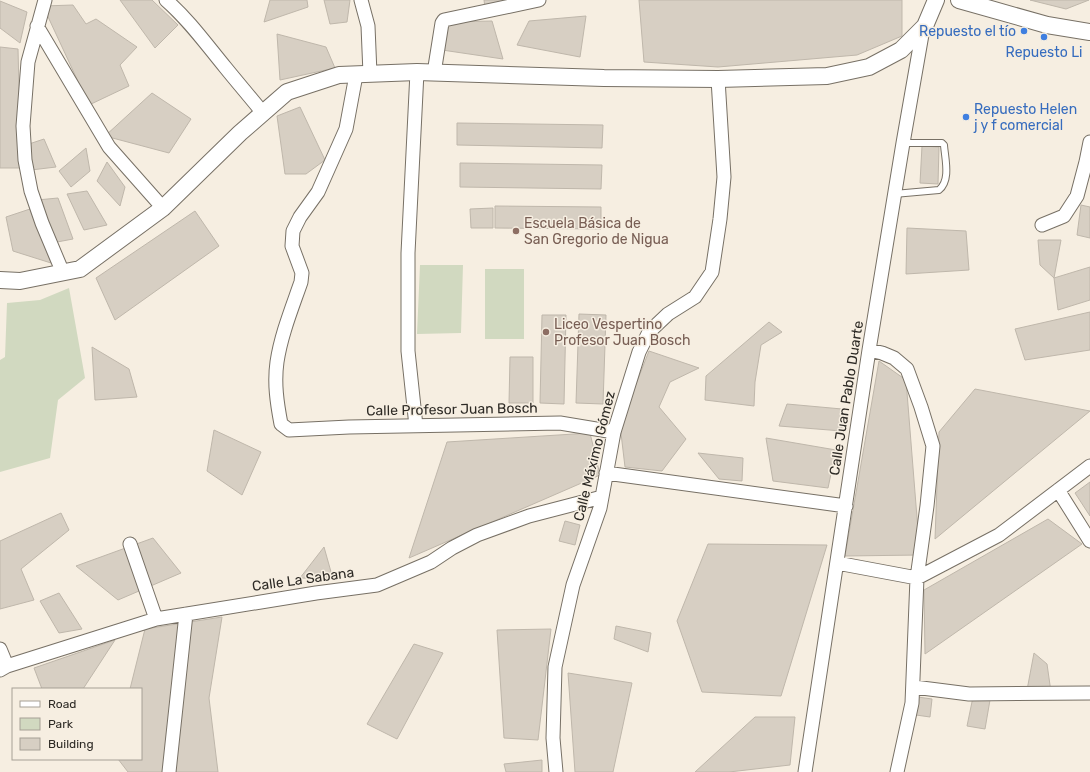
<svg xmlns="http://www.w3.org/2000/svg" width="1090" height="772" font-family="Rubik,sans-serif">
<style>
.green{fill:#d1d9c0}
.building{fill:#d7cfc3;stroke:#bfb7ab}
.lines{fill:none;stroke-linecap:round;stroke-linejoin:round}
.service-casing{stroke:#777065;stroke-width:8}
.minor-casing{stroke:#777065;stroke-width:15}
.tertiary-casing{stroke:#777065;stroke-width:18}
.service{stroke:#fff;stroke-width:6}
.minor{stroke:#fff;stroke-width:13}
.tertiary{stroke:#fff;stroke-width:16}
.shop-dot{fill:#3f7fe0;stroke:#f6eee1;stroke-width:1.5}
.education-dot{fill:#8d6e63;stroke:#f6eee1;stroke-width:1.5}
.labels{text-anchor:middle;stroke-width:3;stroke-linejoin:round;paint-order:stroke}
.shop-label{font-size:14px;fill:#366cbe;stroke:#f6eee1;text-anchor:end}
.education-label{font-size:14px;fill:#785e54;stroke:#f6eee1;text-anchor:start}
.street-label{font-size:14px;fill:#2d2a25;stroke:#f6eee1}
</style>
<rect width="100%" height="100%" fill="#f6eee1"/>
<path class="green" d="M 420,265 L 463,265 L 461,333 L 417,334 Z
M 485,269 L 524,269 L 524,339 L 485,339 Z
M 69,288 L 85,378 L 58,400 L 50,458 L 0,472 L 0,360 L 5,357 L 7,303 L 40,300 Z"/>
<path class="building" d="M 120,0 L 152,0 L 178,25 L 155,48 Z
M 270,0 L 307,0 L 308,7 L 264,22 Z
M 324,0 L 350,0 L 347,22 L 330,24 Z
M 484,0 L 504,0 L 485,8 Z
M 639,0 L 902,0 L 902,36 L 857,55 L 718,67 L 644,62 Z
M 1030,0 L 1089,0 L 1066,9 Z
M 0,1 L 27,12 L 20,43 L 0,28 Z
M 73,5 L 86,24 L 96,19 L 137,47 L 120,65 L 129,86 L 89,105 L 43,6 Z
M 586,16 L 580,57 L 517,45 L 529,21 Z
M 492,21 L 503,59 L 442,50 L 444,22 Z
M 277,34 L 326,47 L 335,68 L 280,80 Z
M 0,47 L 18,49 L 21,168 L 0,168 Z
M 152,93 L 191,119 L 169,153 L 105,136 Z
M 300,107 L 325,160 L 306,174 L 285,174 L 277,116 Z
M 457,123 L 603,125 L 602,148 L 457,145 Z
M 44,139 L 56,167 L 31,170 L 26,145 Z
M 922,146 L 939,147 L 938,184 L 920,183 Z
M 86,148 L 90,171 L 71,187 L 59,171 Z
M 107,162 L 125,187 L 120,206 L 97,181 Z
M 460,163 L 602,165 L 601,189 L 460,187 Z
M 87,191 L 107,225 L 84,230 L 67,194 Z
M 58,198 L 73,239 L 57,242 L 37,200 Z
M 1081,205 L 1090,207 L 1090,238 L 1077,235 Z
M 495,206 L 601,207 L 601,229 L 495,228 Z
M 493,208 L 493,228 L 471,228 L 470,209 Z
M 30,209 L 51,263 L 13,251 L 6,217 Z
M 195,211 L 219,246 L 115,320 L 96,278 Z
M 907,228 L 966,231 L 969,270 L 906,274 Z
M 1038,240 L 1061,240 L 1054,278 L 1040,265 Z
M 1090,267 L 1090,300 L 1058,310 L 1054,278 Z
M 1090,312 L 1090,350 L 1025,360 L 1015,329 Z
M 579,314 L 606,315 L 603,404 L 576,403 Z
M 542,315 L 566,315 L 564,404 L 540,403 Z
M 769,322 L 782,332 L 761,345 L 755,382 L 754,406 L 705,400 L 706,376 Z
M 92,347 L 129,369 L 137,397 L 95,400 Z
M 649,351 L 699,368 L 670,382 L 659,407 L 686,439 L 662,471 L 625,467 L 620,425 Z
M 510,357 L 533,357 L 533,403 L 509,403 Z
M 879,361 L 906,380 L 920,555 L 845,556 Z
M 975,389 L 1090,411 L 935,539 L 939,432 Z
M 787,404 L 842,409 L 842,431 L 779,426 Z
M 214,430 L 261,452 L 242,495 L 207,471 Z
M 590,433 L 600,475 L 409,558 L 447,442 Z
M 766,438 L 836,450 L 828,488 L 773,481 Z
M 698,453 L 743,458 L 742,481 L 719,479 Z
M 1090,482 L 1090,516 L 1075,493 Z
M 61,513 L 69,530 L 21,569 L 34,600 L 0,609 L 0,541 Z
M 1048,519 L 1082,544 L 925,654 L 924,590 Z
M 565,521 L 580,525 L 575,545 L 559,541 Z
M 153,538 L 181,573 L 118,600 L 76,566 Z
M 708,544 L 827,545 L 781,696 L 702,692 L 677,621 Z
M 324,547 L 333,579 L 300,578 Z
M 59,593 L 82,629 L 59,633 L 40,601 Z
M 222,617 L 209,698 L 218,772 L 128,772 L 118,759 L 141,759 L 141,689 L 130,689 L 145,629 Z
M 616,626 L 651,633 L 648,652 L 614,639 Z
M 551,629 L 538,740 L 504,738 L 497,630 Z
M 115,640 L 83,689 L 42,689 L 34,668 Z
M 414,644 L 443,653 L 397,739 L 367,724 Z
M 1034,653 L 1047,664 L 1051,692 L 1027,690 Z
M 568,673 L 632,683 L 613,772 L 575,772 Z
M 918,697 L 932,699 L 930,717 L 916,715 Z
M 973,697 L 990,700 L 985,729 L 967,726 Z
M 755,717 L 795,717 L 790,765 L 729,772 L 695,772 Z
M 542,760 L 542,772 L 506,772 L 504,764 Z"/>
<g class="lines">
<g class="service-casing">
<path id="service" d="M 894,194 L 939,190 C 951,180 945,159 944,145 L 942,143 L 903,143"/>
</g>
<g class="minor-casing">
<path id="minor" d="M 45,0 L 28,62 L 23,126 L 25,160 L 31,191 L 42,223 L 63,273
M 166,0 C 189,20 206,44 225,67 C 238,83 250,97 263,113
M 361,0 L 368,26 L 370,74
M 37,26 L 109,147 L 163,208
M 434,73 L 442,23 L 444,20 L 539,0
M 356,75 L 346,129 L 318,192 L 300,217 L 293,231 L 292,246 L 302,273 L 301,282 C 292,308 281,335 277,362 C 274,383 277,403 281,424 L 289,430 L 349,427 L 560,423 L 614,432
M 1042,225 L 1064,216 L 1077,196 L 1086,162 L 1090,142
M 869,350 L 882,353 L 894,358 L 907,369 L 921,407 L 933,446 L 927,506 L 917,578 L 912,703 L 897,772
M 416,426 L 408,351 L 408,253 L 417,72
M 606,473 L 846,506
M 1058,490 L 1090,541
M 130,544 L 156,619
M 837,563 L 917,578 L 999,535 L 1090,466
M 0,649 L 7,666
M 0,670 L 7,666 L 156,619 L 316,593 L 377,585 L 431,562 L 452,548 L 477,535 L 529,516 L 602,497
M 914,687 L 969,694 L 1090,693
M 169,772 L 186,614
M 556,772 L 553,738 L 555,667 L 573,585 L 600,508 L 614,432 L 639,352 L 649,332 L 668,314 L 695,297 L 712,272 L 720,219 L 724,177 L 718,79
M 805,772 L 869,350 L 903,143 L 923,29"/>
</g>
<g class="tertiary-casing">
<path id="tertiary" d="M 959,0 L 1047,25 L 1090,32
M 0,280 L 20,281 L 80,269 L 163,208 L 240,133 L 287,92 L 339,75 L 417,72 L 604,78 L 718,79 L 827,76 L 869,67 L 901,50 L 925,26 L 936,0"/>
</g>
<use href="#service" class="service"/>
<use href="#minor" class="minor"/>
<use href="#tertiary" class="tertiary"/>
</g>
<g class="shop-dot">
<circle cx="1024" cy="31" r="4"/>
<circle cx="1044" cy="37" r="4"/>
<circle cx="966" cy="117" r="4"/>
</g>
<g class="education-dot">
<circle cx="516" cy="231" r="4"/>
<circle cx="546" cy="332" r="4"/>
</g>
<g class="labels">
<g class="shop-label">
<text x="1016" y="36">Repuesto el tío</text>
<text x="1044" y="57" text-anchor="middle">Repuesto Li</text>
<text x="974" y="114" text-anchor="start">Repuesto Helen<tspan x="974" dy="16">j y f comercial</tspan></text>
</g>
<g class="education-label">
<text x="524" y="228">Escuela Básica de<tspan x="524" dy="16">San Gregorio de Nigua</tspan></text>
<text x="554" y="329">Liceo Vespertino<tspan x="554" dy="16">Profesor Juan Bosch</tspan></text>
</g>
<g class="street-label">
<text transform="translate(846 398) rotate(-81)" y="5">Calle Juan Pablo Duarte</text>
<text transform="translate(452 409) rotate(-1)" y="5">Calle Profesor Juan Bosch</text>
<text transform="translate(594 456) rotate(-76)" y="5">Calle Máximo Gómez</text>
<text transform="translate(303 579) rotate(-8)" y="5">Calle La Sabana</text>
</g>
</g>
<rect x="12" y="688" width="130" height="72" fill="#f6eee1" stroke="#a6a096"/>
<rect x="20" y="701" width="20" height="6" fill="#ffffff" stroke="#a6a096"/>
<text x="48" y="708" font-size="12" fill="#2d2a25">Road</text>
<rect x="20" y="718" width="20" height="12" fill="#d1d9c0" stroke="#a6a096"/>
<text x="48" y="728" font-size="12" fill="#2d2a25">Park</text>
<rect x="20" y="738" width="20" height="12" fill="#d7cfc3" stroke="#a6a096"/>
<text x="48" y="748" font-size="12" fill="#2d2a25">Building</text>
</svg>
